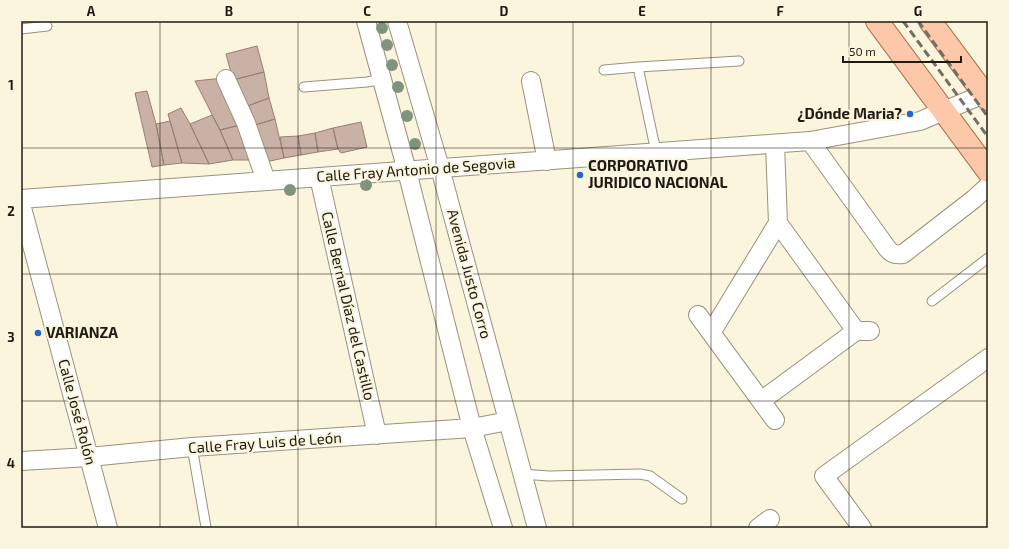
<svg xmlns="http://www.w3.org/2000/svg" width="1009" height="549" font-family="'Exo 2',sans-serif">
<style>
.building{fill:#c9b1a6;stroke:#968075}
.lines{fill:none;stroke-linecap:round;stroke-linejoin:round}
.lane-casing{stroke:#99937d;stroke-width:11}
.street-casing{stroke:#99937d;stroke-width:20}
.primary-casing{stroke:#ae7350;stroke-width:24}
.lane{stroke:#fff;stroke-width:9}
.street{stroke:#fff;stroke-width:18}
.primary{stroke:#fdc8aa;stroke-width:22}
.rail{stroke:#736f61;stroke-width:3;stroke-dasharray:8 4;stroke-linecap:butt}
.tree{fill:#81937d}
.grid{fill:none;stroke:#1e1b13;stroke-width:1;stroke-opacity:0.55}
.poi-dot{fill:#1e67d2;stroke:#fcf5dd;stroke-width:1.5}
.labels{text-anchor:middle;stroke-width:4;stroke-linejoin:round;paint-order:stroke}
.poi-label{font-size:15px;font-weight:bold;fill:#1e1b13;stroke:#fcf5dd;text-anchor:start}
.street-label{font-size:15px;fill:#1e1b13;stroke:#fcf5dd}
.neatline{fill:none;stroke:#1e1b13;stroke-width:1.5}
.grid-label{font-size:13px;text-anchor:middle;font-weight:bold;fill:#1e1b13}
</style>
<rect width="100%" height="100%" fill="#fcf5dd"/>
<path class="building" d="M 257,46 L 264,72 L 233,80 L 226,54 Z
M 264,72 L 269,98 L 245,107 L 233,80 Z
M 223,78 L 244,124 L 220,130 L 195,81 Z
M 147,91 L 156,124 L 164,165 L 152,167 L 135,93 Z
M 269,98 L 275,119 L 252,126 L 245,107 Z
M 181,108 L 190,124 L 209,164 L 182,163 L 168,114 Z
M 212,115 L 220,130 L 233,160 L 209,164 L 190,124 Z
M 275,119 L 284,158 L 261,163 L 252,126 Z
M 170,121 L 182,163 L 164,165 L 156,124 Z
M 361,122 L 367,147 L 341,153 L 338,149 L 333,128 Z
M 244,124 L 256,160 L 233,160 L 220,130 Z
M 333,128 L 338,149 L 318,152 L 315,133 Z
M 315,133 L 318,152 L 301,155 L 298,136 Z
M 298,136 L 301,155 L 284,158 L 280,137 Z"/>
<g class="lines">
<g class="lane-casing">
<path id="lane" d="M 21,29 L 47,26
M 604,70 L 638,67
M 304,87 L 367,82 L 382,79
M 657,153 L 653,138 L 638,67 L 739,61
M 932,301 L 988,258
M 192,447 L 206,527
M 522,474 L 549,476 L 640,474 L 650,476 L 682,499"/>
</g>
<g class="street-casing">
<path id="street" d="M 366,21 L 407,171 L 472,428 L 503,528
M 397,21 L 440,168 L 537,528
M 226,79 L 246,123 L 266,181
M 531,81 L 547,161
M 810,141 L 887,248 C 891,254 896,255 903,254 L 974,199 L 988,186
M 319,177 L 377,435
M 21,199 L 810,141 L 920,121 L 984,94 L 988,90
M 21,204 L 108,528
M 778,223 L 856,331
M 698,315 L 775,420
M 711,333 L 778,223 L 775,144
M 761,401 L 856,331 L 870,331
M 21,461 L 89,457 L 192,447 L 472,428 L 508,421
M 758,528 L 770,519
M 862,528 L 824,476 L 988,358"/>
</g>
<g class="primary-casing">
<path id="primary" d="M 877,21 L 988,171
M 930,21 L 988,99"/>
</g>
<use href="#lane" class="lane"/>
<use href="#street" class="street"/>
<use href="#primary" class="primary"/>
<path class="rail" d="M 903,21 L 988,137
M 918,21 L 988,117"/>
</g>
<g class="tree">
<circle cx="382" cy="28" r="6"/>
<circle cx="387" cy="45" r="6"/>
<circle cx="392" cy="65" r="6"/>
<circle cx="398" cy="87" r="6"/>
<circle cx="407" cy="116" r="6"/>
<circle cx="415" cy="144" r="6"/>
<circle cx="366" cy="185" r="6"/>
<circle cx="290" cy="190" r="6"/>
</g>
<path class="grid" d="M 160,21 L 160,528M 298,21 L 298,528M 436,21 L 436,528M 573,21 L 573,528M 711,21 L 711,528M 849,21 L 849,528M 21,148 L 988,148M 21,274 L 988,274M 21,401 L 988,401"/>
<g class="poi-dot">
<circle cx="910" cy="114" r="4"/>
<circle cx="580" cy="175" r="4"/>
<circle cx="38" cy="333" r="4"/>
</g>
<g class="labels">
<g class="poi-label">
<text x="902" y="119" text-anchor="end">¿Dónde Maria?</text>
<text x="588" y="171">CORPORATIVO<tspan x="588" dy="17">JURIDICO NACIONAL</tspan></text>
<text x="46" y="338">VARIANZA</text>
</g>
<g class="street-label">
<text transform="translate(416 170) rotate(-4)" y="5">Calle Fray Antonio de Segovia</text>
<text transform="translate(469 274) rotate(75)" y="5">Avenida Justo Corro</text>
<text transform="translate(348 306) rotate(77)" y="5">Calle Bernal Díaz del Castillo</text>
<text transform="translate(77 412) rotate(75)" y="5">Calle José Rolón</text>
<text transform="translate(265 443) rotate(-4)" y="5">Calle Fray Luis de León</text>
</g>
</g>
<rect width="1009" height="549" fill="none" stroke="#fcf5dd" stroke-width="44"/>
<path d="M843 56v6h118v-6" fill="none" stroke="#1e1b13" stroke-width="2"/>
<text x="849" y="56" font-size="12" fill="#1e1b13" stroke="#fcf5dd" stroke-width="3" paint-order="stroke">50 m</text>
<rect x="22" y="22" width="965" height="505" class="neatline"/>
<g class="grid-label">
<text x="91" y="16">A</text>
<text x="229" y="16">B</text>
<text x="367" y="16">C</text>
<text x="504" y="16">D</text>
<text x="642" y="16">E</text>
<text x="780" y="16">F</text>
<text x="918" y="16">G</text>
<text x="11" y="90">1</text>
<text x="11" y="216">2</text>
<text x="11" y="342">3</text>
<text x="11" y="468">4</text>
</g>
</svg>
